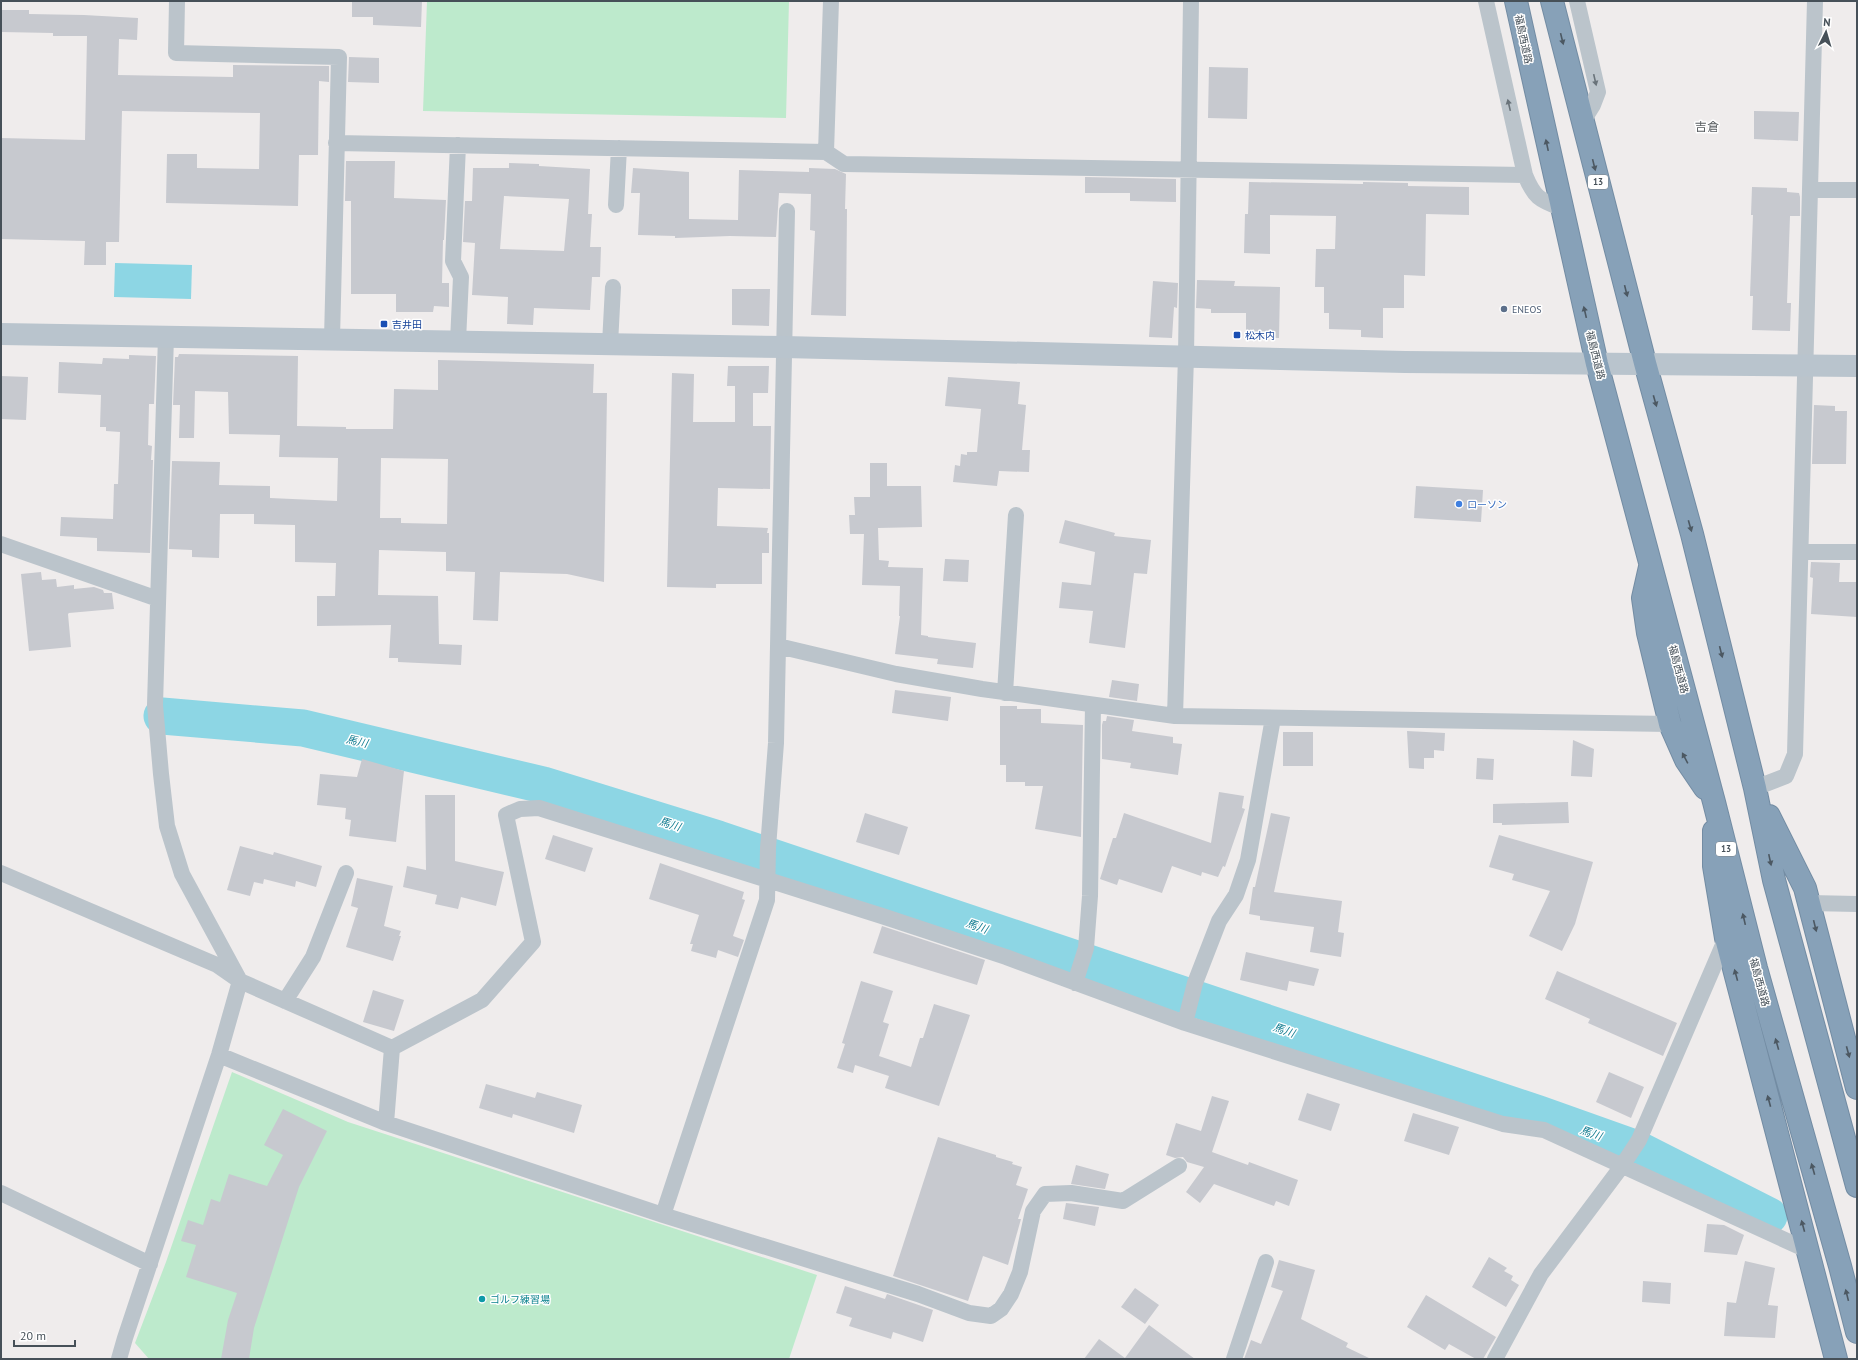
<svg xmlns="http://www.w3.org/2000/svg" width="1858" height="1360" font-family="'PT Sans','Noto Sans JP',sans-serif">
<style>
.green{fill:#bdeacc}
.water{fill:#8dd6e4}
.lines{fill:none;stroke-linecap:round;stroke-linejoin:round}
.river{stroke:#8dd6e4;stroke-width:37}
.building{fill:#c7c9cf;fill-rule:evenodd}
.highway-casing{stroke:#738ca3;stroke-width:24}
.street{stroke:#bbc4cb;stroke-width:16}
.secondary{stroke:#b9c4cd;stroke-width:22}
.highway{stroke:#87a1b8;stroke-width:22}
.oneway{fill:#4c5862}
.oneway2{fill:#69737a}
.service-dot{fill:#5c6f8a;stroke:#fff;stroke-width:1.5}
.transit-dot{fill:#1a4fb4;stroke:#fff;stroke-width:1.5}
.shop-dot{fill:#3f7fe0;stroke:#fff;stroke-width:1.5}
.culture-dot{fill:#0f9aa8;stroke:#fff;stroke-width:1.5}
.labels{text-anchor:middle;stroke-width:3;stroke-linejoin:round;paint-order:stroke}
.shield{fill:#fff;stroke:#7e848a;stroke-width:1}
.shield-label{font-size:9px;font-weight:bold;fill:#465058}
.street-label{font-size:10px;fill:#465058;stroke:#fff}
.service-label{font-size:10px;fill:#4e5e75;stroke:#fff;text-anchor:start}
.transit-label{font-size:10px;fill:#164399;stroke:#fff;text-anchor:start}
.shop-label{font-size:10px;fill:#366cbe;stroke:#fff;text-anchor:start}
.culture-label{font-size:10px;fill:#0d838f;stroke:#fff;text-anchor:start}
.water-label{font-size:11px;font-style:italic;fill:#177f93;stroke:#fff}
.quarter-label{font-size:12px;fill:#595d60;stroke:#fff}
</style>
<rect width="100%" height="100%" fill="#efecec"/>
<path class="green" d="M 427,1 L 789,1 L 786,118 L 423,111 Z
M 232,1072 L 348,1122 L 817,1275 L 789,1359 L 149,1359 L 135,1343 L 166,1262 Z"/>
<path class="water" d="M 115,263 L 192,265 L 191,299 L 114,297 Z"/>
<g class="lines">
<path class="river" d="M 162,716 L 303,728 L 543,785 L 718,839 L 1539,1114 L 1637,1149 L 1769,1216"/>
</g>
<path class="building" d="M 352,1 L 422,1 L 421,27 L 373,25 L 373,17 L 352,17 Z
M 1,10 L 29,10 L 29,14 L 84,15 L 138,18 L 137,40 L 119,39 L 118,75 L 233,77 L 233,65 L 329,66 L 329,82 L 319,81 L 318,155 L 299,155 L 298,206 L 166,203 L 167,154 L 197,154 L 197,168 L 259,169 L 260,113 L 122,111 L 119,242 L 106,242 L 106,265 L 84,265 L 85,241 L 1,239 L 1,138 L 85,140 L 87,36 L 53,36 L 53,33 L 1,32 Z
M 349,57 L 379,58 L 379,83 L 348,82 Z
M 1209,67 L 1248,68 L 1247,119 L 1208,118 Z
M 1754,111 L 1799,112 L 1798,141 L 1754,139 Z
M 346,161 L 395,161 L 394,198 L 446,200 L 444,240 L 443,240 L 442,283 L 449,283 L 449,307 L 434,306 L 433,312 L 396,312 L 396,294 L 351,294 L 351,201 L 345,201 Z
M 509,163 L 539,164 L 539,166 L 590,169 L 588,214 L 592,214 L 590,247 L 601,247 L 600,277 L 592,277 L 590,310 L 534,308 L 533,325 L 507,324 L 508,297 L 472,295 L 475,243 L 463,242 L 465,201 L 472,201 L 473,168 L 509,168 ZM 504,196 L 569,199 L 564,251 L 500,249 Z
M 633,168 L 689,172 L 689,219 L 738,220 L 739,170 L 809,172 L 809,168 L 835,169 L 846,174 L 845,209 L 847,209 L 846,316 L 811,315 L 815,231 L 810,230 L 811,194 L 779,193 L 776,237 L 730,236 L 675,238 L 675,236 L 638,235 L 640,193 L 631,193 Z
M 1085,177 L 1176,179 L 1176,202 L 1130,201 L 1130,193 L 1085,193 Z
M 1249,182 L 1363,184 L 1363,182 L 1408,183 L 1408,186 L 1469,187 L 1469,215 L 1426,214 L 1425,276 L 1404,275 L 1404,308 L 1383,308 L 1383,338 L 1361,337 L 1361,330 L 1329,329 L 1329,313 L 1324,313 L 1324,287 L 1315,287 L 1316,249 L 1335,249 L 1336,216 L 1270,215 L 1270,254 L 1244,253 L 1245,214 L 1248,214 Z
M 1752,187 L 1787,188 L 1787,192 L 1799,193 L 1800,197 L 1800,216 L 1790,216 L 1787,303 L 1791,303 L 1790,331 L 1752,330 L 1753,296 L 1750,296 L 1753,215 L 1751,215 Z
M 1197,280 L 1235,281 L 1234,286 L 1280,287 L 1279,338 L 1246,337 L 1246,313 L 1211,313 L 1211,309 L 1196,308 Z
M 1153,281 L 1178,283 L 1177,308 L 1174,307 L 1172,338 L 1149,337 Z
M 732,289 L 770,289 L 769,326 L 732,325 Z
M 179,354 L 298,356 L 297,426 L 346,427 L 346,429 L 393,429 L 394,389 L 438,390 L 438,360 L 594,364 L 593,393 L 607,393 L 604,582 L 567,574 L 500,572 L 498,621 L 473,620 L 475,572 L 446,571 L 446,552 L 379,550 L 378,595 L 438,596 L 439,644 L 462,645 L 461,665 L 398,662 L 398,658 L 389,658 L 391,625 L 317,626 L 317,596 L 335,596 L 336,563 L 295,562 L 295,525 L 254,524 L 254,514 L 220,514 L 219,558 L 192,557 L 192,550 L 169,549 L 172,461 L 220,462 L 219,485 L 270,486 L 270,498 L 337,501 L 338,458 L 279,457 L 280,435 L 229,434 L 228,392 L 195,391 L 194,438 L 179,438 L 180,405 L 173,405 L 175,357 L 178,357 ZM 381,458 L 448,459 L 447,524 L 401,523 L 401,518 L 380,518 Z
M 129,355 L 156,356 L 154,404 L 149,404 L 148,445 L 152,446 L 151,460 L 153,460 L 150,553 L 97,551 L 97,538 L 60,536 L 61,517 L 113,519 L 114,484 L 118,484 L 120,432 L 106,431 L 106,427 L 100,427 L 101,395 L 58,393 L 59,362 L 102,364 L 103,358 L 129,359 Z
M 728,366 L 769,366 L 768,393 L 753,393 L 753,426 L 771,426 L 770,489 L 718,488 L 717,526 L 768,528 L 767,533 L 769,533 L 769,553 L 762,553 L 762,584 L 716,584 L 716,588 L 667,587 L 672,373 L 694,374 L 693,422 L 735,422 L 735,386 L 727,386 Z
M 1,376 L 28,377 L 26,420 L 1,419 Z
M 948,377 L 1020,382 L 1018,404 L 1026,405 L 1022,450 L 1030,450 L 1029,472 L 999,471 L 997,486 L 953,482 L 955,465 L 960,466 L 961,454 L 967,455 L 967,452 L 977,452 L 981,409 L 945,406 Z
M 1814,405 L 1835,406 L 1835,411 L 1847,411 L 1846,464 L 1812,464 Z
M 870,463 L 887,463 L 887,486 L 921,486 L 922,527 L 878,528 L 879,560 L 889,561 L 888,567 L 923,568 L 921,635 L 928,636 L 928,637 L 976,643 L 973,668 L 937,664 L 938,659 L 895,654 L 900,616 L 899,616 L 900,586 L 862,585 L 864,534 L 850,534 L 849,515 L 855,515 L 854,497 L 870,497 Z
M 1416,486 L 1483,490 L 1481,522 L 1414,518 Z
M 1065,520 L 1115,533 L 1114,536 L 1151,540 L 1147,574 L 1134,573 L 1125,648 L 1089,643 L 1093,611 L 1059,608 L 1062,582 L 1091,585 L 1095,552 L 1059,543 Z
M 945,559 L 969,560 L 968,582 L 943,581 Z
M 1811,562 L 1840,563 L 1839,582 L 1857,582 L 1857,617 L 1811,614 L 1813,578 L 1810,577 Z
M 41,572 L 42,580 L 56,579 L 57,587 L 74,585 L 74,589 L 94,587 L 103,590 L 104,593 L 112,593 L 114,609 L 69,613 L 68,614 L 71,647 L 29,651 L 21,574 Z
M 1112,680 L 1139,684 L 1137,701 L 1109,697 Z
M 895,690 L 951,697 L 948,721 L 892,713 Z
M 1000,706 L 1017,706 L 1017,709 L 1041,709 L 1041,723 L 1083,725 L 1081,837 L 1035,829 L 1043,786 L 1025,786 L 1025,782 L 1006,782 L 1006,765 L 1000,765 Z
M 1107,716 L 1134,720 L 1132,731 L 1173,737 L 1173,743 L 1182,744 L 1178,775 L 1130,768 L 1131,763 L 1102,759 L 1102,725 L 1103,721 L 1106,721 Z
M 1407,731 L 1445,733 L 1444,751 L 1434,750 L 1434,758 L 1424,758 L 1424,769 L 1409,768 Z
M 1283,732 L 1313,732 L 1313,766 L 1283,766 Z
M 1573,740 L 1594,749 L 1592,777 L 1571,776 Z
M 1477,758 L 1494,759 L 1493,780 L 1476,779 Z
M 362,759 L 404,771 L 396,842 L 349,836 L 351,820 L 345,819 L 346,808 L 317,805 L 320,774 L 357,777 Z
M 1219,792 L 1244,796 L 1242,808 L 1245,809 L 1225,867 L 1223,866 L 1218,877 L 1202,872 L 1201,876 L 1172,866 L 1162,893 L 1119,879 L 1117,885 L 1100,879 L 1113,838 L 1116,838 L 1124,813 L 1211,843 Z
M 425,795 L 455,795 L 455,861 L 504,872 L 496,906 L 461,897 L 458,909 L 435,904 L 437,895 L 403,887 L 407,866 L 426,870 Z
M 1568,802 L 1569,823 L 1502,825 L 1502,823 L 1493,823 L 1493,804 Z
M 865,813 L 908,827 L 899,855 L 856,842 Z
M 1271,813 L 1290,817 L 1274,892 L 1342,901 L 1338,932 L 1344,933 L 1341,957 L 1310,952 L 1314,927 L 1260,920 L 1260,916 L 1249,914 L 1253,887 L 1255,887 Z
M 553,835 L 593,848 L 585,872 L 545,859 Z
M 1499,835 L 1593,862 L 1575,924 L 1562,951 L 1529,936 L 1550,891 L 1512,880 L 1514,874 L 1489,867 Z
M 240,846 L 273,855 L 274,852 L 322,866 L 316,887 L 296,881 L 295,887 L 264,879 L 263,884 L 254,882 L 250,896 L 227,890 Z
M 660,863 L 744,892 L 742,899 L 745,900 L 733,936 L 744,940 L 738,957 L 718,950 L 716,958 L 691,951 L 693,944 L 690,944 L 699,915 L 649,899 Z
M 357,878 L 393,886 L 384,926 L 401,931 L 399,936 L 401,936 L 393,961 L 346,947 L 358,908 L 351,906 Z
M 882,926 L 985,960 L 977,985 L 873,953 Z
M 1246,952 L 1319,969 L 1314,986 L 1289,981 L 1287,991 L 1240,980 Z
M 1557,971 L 1677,1023 L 1663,1056 L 1588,1023 L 1590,1019 L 1545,999 Z
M 861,981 L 893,991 L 883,1022 L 889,1024 L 879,1056 L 911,1067 L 920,1038 L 923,1038 L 934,1004 L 970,1015 L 939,1106 L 885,1088 L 889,1076 L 855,1065 L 853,1073 L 837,1068 L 845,1044 L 842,1043 Z
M 373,990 L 404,1000 L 394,1031 L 363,1022 Z
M 1609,1072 L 1644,1087 L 1631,1118 L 1596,1102 Z
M 486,1084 L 535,1098 L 537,1092 L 582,1105 L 574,1133 L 513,1114 L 512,1118 L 479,1108 Z
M 1307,1093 L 1340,1104 L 1331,1131 L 1298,1120 Z
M 1212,1096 L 1229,1101 L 1212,1152 L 1248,1165 L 1249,1162 L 1298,1180 L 1289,1206 L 1276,1201 L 1274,1206 L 1214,1184 L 1200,1203 L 1186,1192 L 1204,1167 L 1187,1162 L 1183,1157 L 1175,1158 L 1166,1155 L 1176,1123 L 1201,1131 Z
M 283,1109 L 327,1131 L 299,1187 L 254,1328 L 249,1359 L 221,1359 L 228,1320 L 237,1293 L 186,1277 L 196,1245 L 181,1241 L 188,1220 L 203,1225 L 211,1199 L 220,1202 L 229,1174 L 267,1186 L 283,1155 L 264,1145 Z
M 1413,1113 L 1459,1127 L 1449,1155 L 1404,1141 Z
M 938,1137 L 996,1155 L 996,1157 L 1013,1162 L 1012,1164 L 1022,1167 L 1016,1185 L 1028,1189 L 1018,1219 L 1021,1219 L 1008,1265 L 983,1256 L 968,1301 L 893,1276 Z
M 1076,1165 L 1109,1174 L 1105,1189 L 1071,1184 Z
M 1066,1203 L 1099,1207 L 1095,1226 L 1063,1219 Z
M 1707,1224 L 1724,1225 L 1744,1235 L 1737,1255 L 1704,1252 Z
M 1489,1257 L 1507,1268 L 1504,1271 L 1513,1276 L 1511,1280 L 1519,1285 L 1506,1307 L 1472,1287 Z
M 1279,1260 L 1315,1270 L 1301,1319 L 1348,1343 L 1346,1347 L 1371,1359 L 1244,1359 L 1251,1340 L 1261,1344 L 1283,1291 L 1271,1287 Z
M 1745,1261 L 1775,1268 L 1768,1305 L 1778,1306 L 1775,1338 L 1724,1336 L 1727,1302 L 1736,1303 Z
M 1643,1281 L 1671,1283 L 1670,1304 L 1642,1302 Z
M 845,1286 L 885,1299 L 887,1294 L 933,1310 L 923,1342 L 893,1332 L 891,1339 L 849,1326 L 852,1318 L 836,1313 Z
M 1135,1288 L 1159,1305 L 1145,1324 L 1121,1307 Z
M 1426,1295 L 1496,1337 L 1483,1359 L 1476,1359 L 1449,1344 L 1445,1350 L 1407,1327 Z
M 1149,1325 L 1195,1359 L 1084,1359 L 1099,1339 L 1125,1358 Z"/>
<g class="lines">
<g class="highway-casing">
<path id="highway" d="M 1516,1 L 1597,364 L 1714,802 L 1756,968 L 1840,1266 L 1857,1332
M 1552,1 L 1645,363 L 1692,534 L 1755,788 L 1774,880 L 1857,1186
M 1650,567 L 1643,598 L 1648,633 L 1670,724 L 1686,760 L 1705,788
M 1769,816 L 1805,888 L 1857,1088
M 1714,831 L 1714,866 L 1726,938 L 1836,1359"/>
</g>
<path class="street" d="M 177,1 L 176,53 L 339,57 L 332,339
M 1486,1 L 1525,175 C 1534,197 1539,200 1561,208
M 1577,1 L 1598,92 L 1593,105 L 1583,121
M 336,143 L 826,152 L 831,1
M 826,152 L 844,164 L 1525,175
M 1810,190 L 1857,190
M 616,205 L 619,148
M 166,336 L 155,705 L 161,774 L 167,826 L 182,874 L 240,981 L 392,1048 L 482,1000 L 533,942 L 506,815 L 520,809 L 539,808 L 882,916 L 1006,957 L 1185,1023 L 1503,1124 L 1544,1130 L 1809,1251
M 458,341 L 461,277 L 453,261 L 458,145
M 610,344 L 613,287
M 1,544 L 158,599
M 1801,552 L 1857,552
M 778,646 L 896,674 L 982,689 L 1175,716 L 1670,724
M 1005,693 L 1016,515
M 1175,716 L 1186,356 L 1191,1
M 1755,788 L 1786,776 L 1795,754 L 1815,1
M 1,873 L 217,965 L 240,981 L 219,1055 L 125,1338 L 119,1359
M 1809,903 L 1857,904
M 1075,983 L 1086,948 L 1090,896 L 1093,705
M 285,1001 L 313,957 L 346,873
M 1185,1023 L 1195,983 L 1219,921 L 1236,895 L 1248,860 L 1273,718
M 219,1055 L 386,1123 L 663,1215 L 918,1294 L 969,1313 L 991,1316 L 1001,1309 L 1011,1294 L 1020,1272 L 1033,1211 L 1045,1194 L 1071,1193 L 1123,1201 L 1179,1166
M 386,1123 L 392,1048
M 1,1193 L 150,1264
M 663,1215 L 767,900 L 768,848 L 776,743 L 787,211
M 1234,1359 L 1266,1262
M 1495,1359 L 1541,1274 L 1622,1166 L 1639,1140 L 1726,938"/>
<path class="secondary" d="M 1,334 L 784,347 L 1405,362 L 1857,366"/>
<use href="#highway" class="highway"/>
</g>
<defs><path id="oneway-solid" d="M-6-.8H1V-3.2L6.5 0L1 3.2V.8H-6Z"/></defs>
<g class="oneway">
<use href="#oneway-solid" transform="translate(1562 39) rotate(76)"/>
<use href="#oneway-solid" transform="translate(1547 145) rotate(-102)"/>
<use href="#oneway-solid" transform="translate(1594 165) rotate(76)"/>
<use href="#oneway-solid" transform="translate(1626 291) rotate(76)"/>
<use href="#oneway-solid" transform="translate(1585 312) rotate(-103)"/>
<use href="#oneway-solid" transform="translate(1655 401) rotate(74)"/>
<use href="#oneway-solid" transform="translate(1690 526) rotate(74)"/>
<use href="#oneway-solid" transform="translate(1721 652) rotate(76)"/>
<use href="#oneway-solid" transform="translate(1685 758) rotate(-118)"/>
<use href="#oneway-solid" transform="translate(1770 860) rotate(78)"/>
<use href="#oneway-solid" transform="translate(1744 919) rotate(-103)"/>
<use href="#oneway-solid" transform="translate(1815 926) rotate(76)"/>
<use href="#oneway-solid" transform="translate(1736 975) rotate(-105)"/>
<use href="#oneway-solid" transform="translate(1777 1044) rotate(-106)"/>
<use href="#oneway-solid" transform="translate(1848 1052) rotate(75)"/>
<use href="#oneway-solid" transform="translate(1769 1101) rotate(-105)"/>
<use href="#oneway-solid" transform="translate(1813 1169) rotate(-106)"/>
<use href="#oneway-solid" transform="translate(1803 1226) rotate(-105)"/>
<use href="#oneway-solid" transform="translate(1847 1295) rotate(-104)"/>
</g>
<g class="oneway2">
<use href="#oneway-solid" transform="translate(1595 80) rotate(77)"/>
<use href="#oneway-solid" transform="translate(1509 105) rotate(-103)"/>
</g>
<circle class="service-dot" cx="1504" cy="309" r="4"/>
<g class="transit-dot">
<rect x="380" y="320" width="8" height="8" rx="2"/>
<rect x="1233" y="331" width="8" height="8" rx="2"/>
</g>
<circle class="shop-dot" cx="1459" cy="504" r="4"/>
<circle class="culture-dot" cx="482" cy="1299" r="4"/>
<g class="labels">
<g class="shield">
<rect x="1588" y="175" width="20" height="14" rx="3"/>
<rect x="1716" y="842" width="20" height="14" rx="3"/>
</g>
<g class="shield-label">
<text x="1598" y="185">13</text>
<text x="1726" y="852">13</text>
</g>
<g class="street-label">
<text transform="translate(1524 39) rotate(78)" y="4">福島西道路</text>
<text transform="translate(1596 355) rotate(76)" y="4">福島西道路</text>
<text transform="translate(1679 669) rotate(75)" y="4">福島西道路</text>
<text transform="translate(1760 982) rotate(75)" y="4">福島西道路</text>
</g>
<g class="service-label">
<text x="1512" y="313">ENEOS</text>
</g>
<g class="transit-label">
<text x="392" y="328">吉井田</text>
<text x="1245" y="339">松木内</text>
</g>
<g class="shop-label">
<text x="1467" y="508">ローソン</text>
</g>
<g class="culture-label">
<text x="490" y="1303">ゴルフ練習場</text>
</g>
<g class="water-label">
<text transform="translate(357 741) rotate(13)" y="4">馬川</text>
<text transform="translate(670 824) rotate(17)" y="4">馬川</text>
<text transform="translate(977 926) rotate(19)" y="4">馬川</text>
<text transform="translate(1284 1030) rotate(19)" y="4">馬川</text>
<text transform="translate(1591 1133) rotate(19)" y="4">馬川</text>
</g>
<g class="quarter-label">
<text x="1707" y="131">吉倉</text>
</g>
</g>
<rect width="1858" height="1360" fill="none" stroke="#465058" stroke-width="4"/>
<g transform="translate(1826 32) rotate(5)" stroke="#ffffff" stroke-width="3" paint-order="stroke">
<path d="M0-3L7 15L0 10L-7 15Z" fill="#465058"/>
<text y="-6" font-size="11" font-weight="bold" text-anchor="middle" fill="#465058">N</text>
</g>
<path d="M14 1340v6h61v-6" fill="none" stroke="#465058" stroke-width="2"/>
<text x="20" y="1340" font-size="12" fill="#465058" stroke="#ffffff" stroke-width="3" paint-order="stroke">20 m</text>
</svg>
